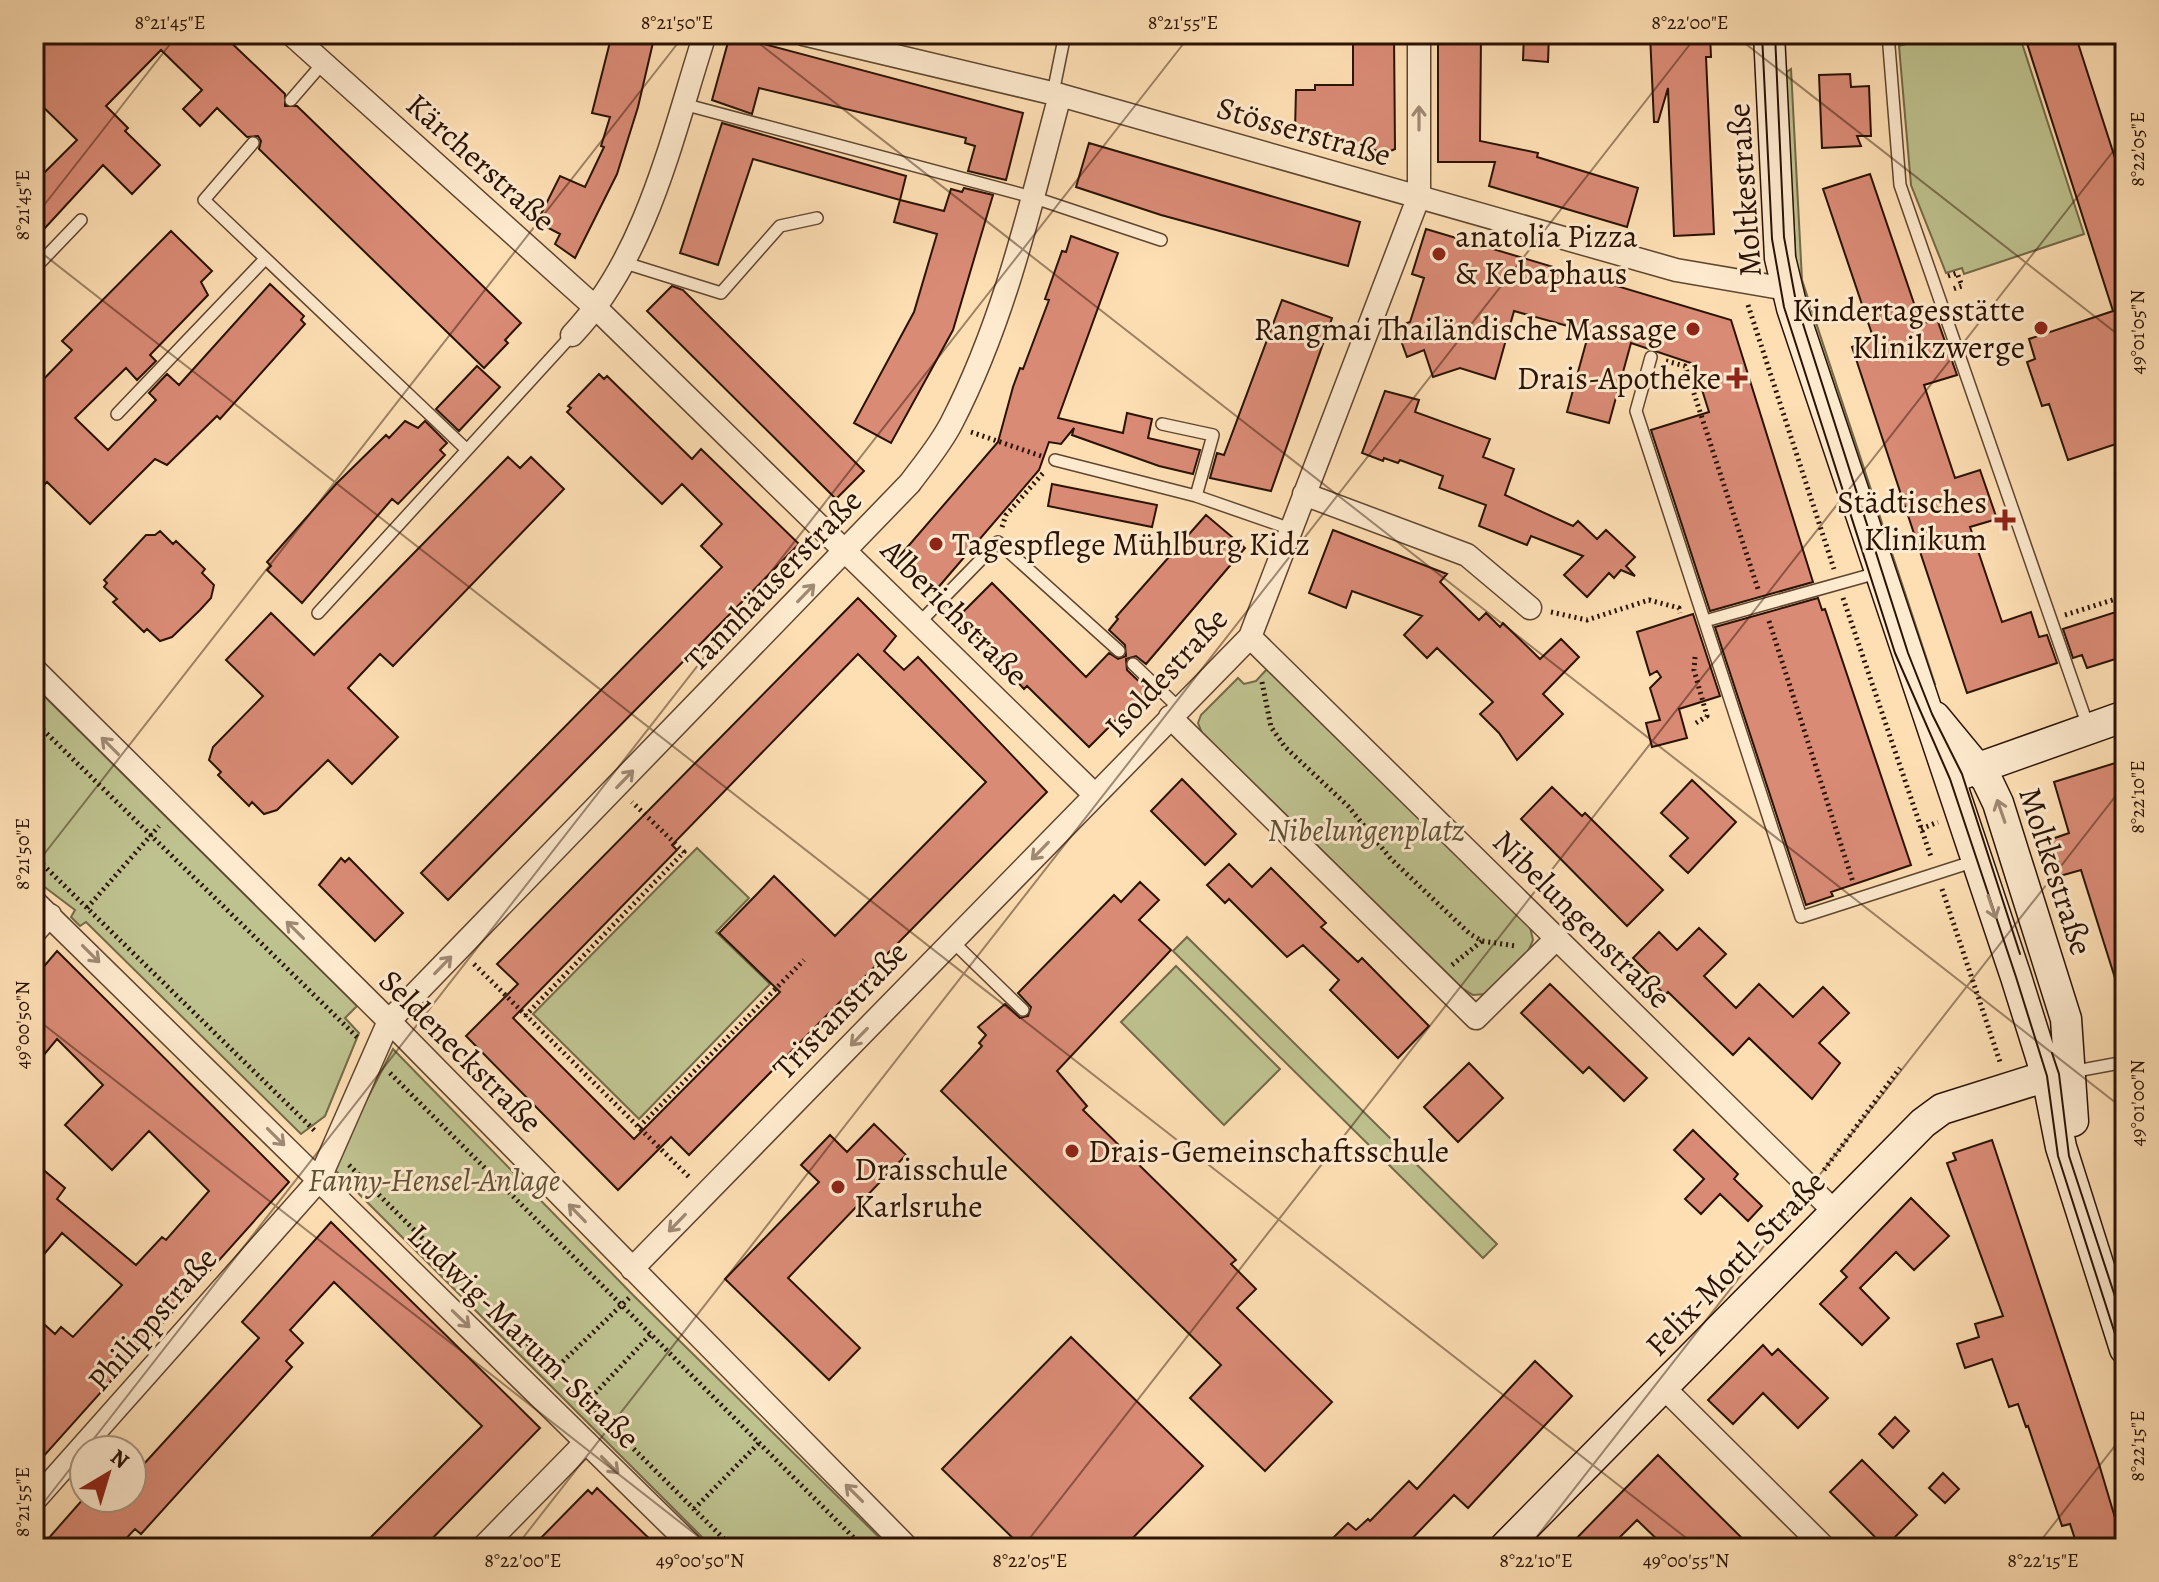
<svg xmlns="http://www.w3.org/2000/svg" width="2159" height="1582" font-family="Alegreya,serif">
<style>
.green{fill:#bec28f;stroke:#746a49;stroke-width:2}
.building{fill:#da8b76;stroke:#2a1203;stroke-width:2;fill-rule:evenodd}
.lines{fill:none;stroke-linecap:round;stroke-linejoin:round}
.lane-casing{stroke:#5f452f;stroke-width:14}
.street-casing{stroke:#5f452f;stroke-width:25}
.secondary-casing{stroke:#2a1203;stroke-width:33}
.path{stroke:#2a1203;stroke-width:5;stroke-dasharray:2 4;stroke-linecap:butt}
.lane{stroke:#feeace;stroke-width:11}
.street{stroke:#feeace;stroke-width:22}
.secondary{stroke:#feeace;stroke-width:30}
.tram{stroke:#2a1203;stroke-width:2}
.oneway{stroke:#9f8973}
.ticks{fill:none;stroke:#2a1203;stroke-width:2;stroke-opacity:0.45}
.poi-dot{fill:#8f2418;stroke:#feeace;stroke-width:3}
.labels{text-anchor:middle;stroke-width:6;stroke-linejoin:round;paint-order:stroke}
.street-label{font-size:32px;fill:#2a1203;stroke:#feeace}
.poi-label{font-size:32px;fill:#2a1203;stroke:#feeace;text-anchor:start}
.park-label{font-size:32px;font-style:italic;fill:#5e5034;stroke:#feeace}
.neatline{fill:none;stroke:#2a1203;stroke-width:3}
.ticks-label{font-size:20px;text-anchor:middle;fill:#2a1203}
</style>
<rect width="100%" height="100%" fill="#fedfb4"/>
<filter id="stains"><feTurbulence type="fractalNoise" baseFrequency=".0025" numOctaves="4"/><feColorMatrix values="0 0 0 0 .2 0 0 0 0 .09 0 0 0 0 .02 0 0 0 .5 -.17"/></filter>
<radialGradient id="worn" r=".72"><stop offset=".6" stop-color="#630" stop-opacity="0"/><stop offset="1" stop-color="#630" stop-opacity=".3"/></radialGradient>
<path class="green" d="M 1938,34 L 1969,34 L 1974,42 L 1996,34 L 2019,34 L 2084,234 L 1964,274 L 1962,268 L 1946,273 L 1911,185 L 1899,46 Z
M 1791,69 L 1802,280 L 1935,684 L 1932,685 L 1797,283 L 1785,73 Z
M 1267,669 L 1530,927 L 1533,940 L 1527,954 L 1486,994 L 1473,995 L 1462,988 L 1202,733 L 1198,723 L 1201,715 L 1238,678 L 1244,684 L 1256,681 Z
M 34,686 L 357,1006 L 345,1018 L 359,1033 L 325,1116 L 301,1134 L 86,922 L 80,926 L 71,917 L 75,910 L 34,879 Z
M 697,848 L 749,898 L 716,932 L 770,984 L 639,1119 L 533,1014 Z
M 1187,937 L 1497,1244 L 1483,1258 L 1173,951 Z
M 1176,966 L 1280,1069 L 1224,1125 L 1121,1022 Z
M 393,1049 L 633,1295 L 890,1548 L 713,1548 L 332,1167 Z"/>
<path class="building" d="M 34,34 L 222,34 L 285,94 L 285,106 L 297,106 L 521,323 L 505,340 L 508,343 L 484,368 L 259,149 L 261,141 L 258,136 L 247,137 L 217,108 L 200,126 L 183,109 L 202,90 L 161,50 L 106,106 L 128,128 L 125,131 L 160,165 L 132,194 L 103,165 L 34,240 L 34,183 L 77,140 L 34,98 Z
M 612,34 L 655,34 L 638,107 L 617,174 L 575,258 L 555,244 L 560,234 L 537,222 L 560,176 L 585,187 L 604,147 L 601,146 L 610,117 L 592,113 Z
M 1353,34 L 1394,34 L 1395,149 L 1386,153 L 1295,130 L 1296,90 L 1315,90 L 1315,85 L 1353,85 Z
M 1438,34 L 1481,34 L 1480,141 L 1538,153 L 1537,157 L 1638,188 L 1627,227 L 1489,186 L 1495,162 L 1438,162 Z
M 1524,34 L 1549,34 L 1548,62 L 1523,60 Z
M 1650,34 L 1710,34 L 1711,57 L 1706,57 L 1714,234 L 1674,236 L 1668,88 L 1658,122 L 1654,122 Z
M 2024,34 L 2075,34 L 2125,189 L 2125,441 L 2068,460 L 2049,404 L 2042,406 L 2027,362 L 2035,359 L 2029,339 L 2113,311 Z
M 730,35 L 1023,113 L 1006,180 L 968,171 L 975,146 L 965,143 L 966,138 L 759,88 L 752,114 L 712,100 Z
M 1850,74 L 1851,87 L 1869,86 L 1871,136 L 1857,136 L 1861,146 L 1822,148 L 1819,75 Z
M 722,123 L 906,176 L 900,200 L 753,159 L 718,265 L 680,253 Z
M 1089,143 L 1360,222 L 1348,266 L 1161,215 L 1076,187 Z
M 1870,174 L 1921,324 L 1937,319 L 1957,375 L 1924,385 L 1955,478 L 1980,470 L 1997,519 L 1970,527 L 2002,622 L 2031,612 L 2039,637 L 2047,635 L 2057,663 L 1967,693 L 1852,347 L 1874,340 L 1823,189 Z
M 964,188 L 993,195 L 953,330 L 891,443 L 854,423 L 914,312 L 937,234 L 894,222 L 900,200 L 944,211 L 951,189 L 962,192 Z
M 1426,229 L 1731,320 L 1813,582 L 1710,611 L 1651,430 L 1709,412 L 1694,364 L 1631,343 L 1609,423 L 1567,412 L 1589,332 L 1514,311 L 1495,379 L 1460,368 L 1433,377 L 1424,350 L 1407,357 L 1396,327 L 1410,322 L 1424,278 L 1412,274 Z
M 171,231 L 212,271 L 201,282 L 208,295 L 150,355 L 156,361 L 137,380 L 126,368 L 75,418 L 108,450 L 156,400 L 149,393 L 167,374 L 179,385 L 270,284 L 304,316 L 301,320 L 305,324 L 220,419 L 217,416 L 167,465 L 155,459 L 90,524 L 47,482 L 34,495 L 34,389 L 72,350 L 62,341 Z
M 1071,236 L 1118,253 L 1058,418 L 1123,433 L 1127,413 L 1152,419 L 1148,438 L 1200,450 L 1193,474 L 1159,466 L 1072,435 L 1074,428 L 1061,444 L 1049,442 L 1039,470 L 936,590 L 898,558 L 998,442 L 1013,387 L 1020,368 L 1023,369 L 1049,300 L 1045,299 L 1062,251 L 1066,252 Z
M 672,286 L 683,290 L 864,471 L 836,499 L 647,311 Z
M 1282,300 L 1332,318 L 1271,491 L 1210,478 L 1217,453 L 1224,455 Z
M 477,366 L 500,387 L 459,431 L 436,409 Z
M 599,374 L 604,379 L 607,376 L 692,459 L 701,449 L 799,544 L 448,900 L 421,873 L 722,567 L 701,546 L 722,524 L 682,484 L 662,504 L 567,412 L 571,408 L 568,406 Z
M 1385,391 L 1419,400 L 1415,412 L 1490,439 L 1483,457 L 1514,469 L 1505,495 L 1573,526 L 1578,521 L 1597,539 L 1606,530 L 1635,557 L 1626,566 L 1635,576 L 1621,570 L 1614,578 L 1609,573 L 1587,597 L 1564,575 L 1583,556 L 1531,536 L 1527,545 L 1479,526 L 1486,505 L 1439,488 L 1443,476 L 1400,460 L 1398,463 L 1384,458 L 1383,461 L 1362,453 Z
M 405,421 L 418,428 L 425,421 L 447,443 L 440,450 L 445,455 L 398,504 L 392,499 L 302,603 L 267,570 L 271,566 L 267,562 L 337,483 L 386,435 L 389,438 Z
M 508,457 L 520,468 L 531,457 L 564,489 L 393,666 L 380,654 L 348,688 L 398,737 L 352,784 L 328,760 L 277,810 L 264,814 L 252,802 L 249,806 L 218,775 L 221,772 L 209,760 L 213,747 L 263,696 L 226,660 L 271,613 L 314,655 Z
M 1052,484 L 1157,505 L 1152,527 L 1048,506 Z
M 1206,515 L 1245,548 L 1146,664 L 1136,656 L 1126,659 L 1127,670 L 1147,689 L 1089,747 L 1027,686 L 1024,689 L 975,635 L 972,638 L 959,625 L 959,616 L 992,583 L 1086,677 L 1109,653 L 1118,659 L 1126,656 L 1125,645 L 1109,630 L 1118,619 L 1116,617 Z
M 1333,530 L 1447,574 L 1440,582 L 1479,620 L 1486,613 L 1500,627 L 1503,623 L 1540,659 L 1561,639 L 1579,657 L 1543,694 L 1563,714 L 1517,760 L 1499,733 L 1480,714 L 1493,702 L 1437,648 L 1427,658 L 1404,635 L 1422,616 L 1352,591 L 1346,608 L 1309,593 Z
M 160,531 L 173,544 L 176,541 L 205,569 L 202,573 L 214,585 L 211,598 L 200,610 L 172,637 L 160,641 L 147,629 L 144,632 L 113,602 L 117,599 L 104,587 L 107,583 L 104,580 L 146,535 L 155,535 Z
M 858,598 L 896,636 L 884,651 L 904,670 L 918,657 L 1047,792 L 689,1155 L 671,1137 L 618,1190 L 466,1036 L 518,984 L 497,964 ZM 858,654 L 986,782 L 835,936 L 774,876 L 757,894 L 719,933 L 780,992 L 634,1139 L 513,1018 L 677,850 L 672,845 Z
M 1818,598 L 1822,610 L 1825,609 L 1911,865 L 1831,892 L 1833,896 L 1806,905 L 1715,627 Z
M 2125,609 L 2125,656 L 2087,668 L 2082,655 L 2073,658 L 2063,629 Z
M 1693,614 L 1720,696 L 1679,709 L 1687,738 L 1652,747 L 1646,723 L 1660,720 L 1650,688 L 1661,677 L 1657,671 L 1650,675 L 1637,632 Z
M 2125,760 L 2125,994 L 2120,994 L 2081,870 L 2060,876 L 2049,840 L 2069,833 L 2054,782 Z
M 1182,779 L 1236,834 L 1205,865 L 1151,811 Z
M 1692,780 L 1736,822 L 1688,873 L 1670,856 L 1688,838 L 1661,813 Z
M 1552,787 L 1582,816 L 1585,813 L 1663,890 L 1627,926 L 1521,819 Z
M 341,858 L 345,862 L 349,858 L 403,913 L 375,941 L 319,885 Z
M 1229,864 L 1252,887 L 1271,868 L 1326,923 L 1321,927 L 1358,962 L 1362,958 L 1429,1026 L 1398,1058 L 1330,990 L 1339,980 L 1303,945 L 1287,957 L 1229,899 L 1225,903 L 1207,885 Z
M 1140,882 L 1159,900 L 1139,920 L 1171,950 L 1057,1071 L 1087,1106 L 1083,1110 L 1236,1260 L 1231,1264 L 1256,1289 L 1237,1308 L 1332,1402 L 1265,1471 L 1190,1398 L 1221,1365 L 941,1091 L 982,1046 L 979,1043 L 986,1035 L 978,1027 L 1005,1004 L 1020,1018 L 1028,1016 L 1031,1007 L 1018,993 L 1114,895 L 1121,902 Z
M 1699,928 L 1726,954 L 1704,976 L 1736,1008 L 1759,984 L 1793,1017 L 1823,987 L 1849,1013 L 1819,1043 L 1840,1063 L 1812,1099 L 1749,1038 L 1733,1055 L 1668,992 L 1665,995 L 1648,978 L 1650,975 L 1633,958 L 1659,932 L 1677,950 Z
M 57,951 L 289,1182 L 34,1467 L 34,1315 L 55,1334 L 61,1327 L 73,1337 L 122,1285 L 62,1233 L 34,1266 L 34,1162 L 65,1188 L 57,1199 L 136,1265 L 162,1237 L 166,1240 L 209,1191 L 149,1131 L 112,1170 L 65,1125 L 103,1085 L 57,1039 L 34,1067 L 34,978 Z
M 1550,984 L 1647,1078 L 1624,1101 L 1589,1067 L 1583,1073 L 1521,1013 Z
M 1469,1063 L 1503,1098 L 1458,1142 L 1424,1107 Z
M 874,1124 L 906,1155 L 788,1278 L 860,1348 L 829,1380 L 725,1279 L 819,1182 L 801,1165 L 830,1135 L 847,1152 Z
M 1693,1130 L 1738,1174 L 1734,1179 L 1762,1206 L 1748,1221 L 1720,1194 L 1701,1214 L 1685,1199 L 1704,1179 L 1674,1150 Z
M 1992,1140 L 2099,1464 L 2124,1548 L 2078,1548 L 2070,1524 L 2062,1526 L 2028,1426 L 2026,1427 L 2018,1404 L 2009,1407 L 1992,1359 L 1965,1368 L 1957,1344 L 1979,1337 L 1975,1324 L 2003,1316 L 1947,1163 L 1956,1160 L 1953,1153 Z
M 1911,1198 L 1949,1236 L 1914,1270 L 1896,1252 L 1860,1288 L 1889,1318 L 1862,1345 L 1820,1304 L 1847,1277 L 1841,1271 Z
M 331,1222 L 540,1428 L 423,1548 L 360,1548 L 482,1426 L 334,1282 L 290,1330 L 303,1343 L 286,1361 L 292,1367 L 141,1534 L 135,1529 L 117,1548 L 40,1548 L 84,1498 L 132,1498 L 132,1477 L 259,1338 L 242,1322 Z
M 1071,1337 L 1203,1466 L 1123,1548 L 1023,1548 L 942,1469 Z
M 1763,1345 L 1772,1355 L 1778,1349 L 1828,1398 L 1798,1428 L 1763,1393 L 1733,1424 L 1708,1400 Z
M 1535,1361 L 1572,1396 L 1468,1508 L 1454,1495 L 1403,1548 L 1323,1548 L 1348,1523 L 1356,1530 L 1368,1519 L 1370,1521 L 1409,1481 L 1417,1489 Z
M 1895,1417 L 1909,1431 L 1893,1448 L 1879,1434 Z
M 1658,1455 L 1752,1548 L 1666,1548 L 1637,1520 L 1609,1548 L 1567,1548 Z
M 1862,1460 L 1917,1515 L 1885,1547 L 1830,1492 Z
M 1943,1473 L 1959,1489 L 1945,1503 L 1929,1488 Z
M 597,1488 L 659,1548 L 531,1548 L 588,1490 L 592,1494 Z"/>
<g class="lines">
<g class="lane-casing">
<path id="lane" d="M 1888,34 L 1900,185 L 2089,729
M 1053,93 L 1065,34
M 291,100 L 323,63
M 683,104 L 1032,197 L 1161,240
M 253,143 L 204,200 L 466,449
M 622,262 L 721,293 L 780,226 L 817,218
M 34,269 L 81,220
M 1651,357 L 1636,411 L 1801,917 L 1975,861
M 117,414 L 265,259
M 1162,424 L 1213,435 L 1196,496
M 1055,460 L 1196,496 L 1291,529
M 318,613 L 572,335
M 1705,621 L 1877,573
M 920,622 L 998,542 L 1119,651
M 1133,664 L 1179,708
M 952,941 L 1023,1010
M 2071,1072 L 2125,1062"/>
</g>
<g class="street-casing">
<path id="street" d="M 291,34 L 597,309 L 1095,795
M 803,34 L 1060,95 L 1676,270 L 1787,289
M 572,335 C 647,256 672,136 705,34
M 1304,494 L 1467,555 L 1530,608
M 1250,637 L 1835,1212
M 34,669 L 389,1021 L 908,1548
M 1170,717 L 1476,1018 L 1556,939
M 34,901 L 694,1548
M 34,933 L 50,915
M 632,1269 L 1250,637 L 1419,196 L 1419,34
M 1664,1388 L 1825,1548
M 34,1501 L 319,1180 L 389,1021 L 910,483 C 924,464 941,444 952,422 C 1005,319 1030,207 1060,95
M 482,1548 L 586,1442"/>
</g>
<g class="secondary-casing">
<path id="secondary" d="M 1769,34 L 1780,258 L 1792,308 L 2016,977 L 2047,1076 L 2061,1147 L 2125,1349
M 1935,717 L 1987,780 L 1998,803 L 2066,1019 L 2073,1121
M 1959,775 L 2125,716
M 1504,1548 L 1923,1123 L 1942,1109 L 2047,1076"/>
</g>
<path class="path" d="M 1948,276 L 1957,273 L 1962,286 L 1953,289
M 1748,305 L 1834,569
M 1666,361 L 1685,366 L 1758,589
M 971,432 L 1041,456
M 1002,527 L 1006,515 L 1044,472
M 1843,598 L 1931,857
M 1551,612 L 1587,620 L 1649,600 L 1679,608 L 1680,613
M 2065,615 L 2125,596
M 1769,621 L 1853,882
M 1695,657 L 1694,670 L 1707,716 L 1696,723
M 1262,682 L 1271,727 L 1285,747 L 1348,806 L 1391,859 L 1470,934 L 1482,941 L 1516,946
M 34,721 L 359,1039
M 1921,829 L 1938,822
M 34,856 L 316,1132
M 1942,889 L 2000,1062
M 87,908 L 159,826
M 474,964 L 691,1179
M 1452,965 L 1482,941
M 525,1016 L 684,852 L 632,802
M 390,1073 L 864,1548
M 639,1127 L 804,960
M 349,1165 L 733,1548
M 1824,1170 L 1900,1068
M 554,1370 L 630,1297
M 587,1402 L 651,1334
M 694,1509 L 760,1442"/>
<use href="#lane" class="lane"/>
<use href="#street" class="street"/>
<use href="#secondary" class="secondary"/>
<path class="tram" d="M 1762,34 L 1772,239 L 1784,307 L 1895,653 L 1950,779 L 2016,977 L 2047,1076 L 2058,1156 L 2125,1365
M 1775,34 L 1784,237 L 1796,302 L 1908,653 L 1932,714 L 1962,774 L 2020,954
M 2052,1053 L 2059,1074 L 2069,1156 L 2125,1327"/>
</g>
<defs><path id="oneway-shaft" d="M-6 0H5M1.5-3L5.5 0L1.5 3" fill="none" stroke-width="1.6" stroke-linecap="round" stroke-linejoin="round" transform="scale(2)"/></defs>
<g class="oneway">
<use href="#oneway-shaft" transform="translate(1419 118) rotate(-90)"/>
<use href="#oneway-shaft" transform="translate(806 593) rotate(-46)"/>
<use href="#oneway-shaft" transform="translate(110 746) rotate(-135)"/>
<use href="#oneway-shaft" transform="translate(625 779) rotate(-46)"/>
<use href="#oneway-shaft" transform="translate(2001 811) rotate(-109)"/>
<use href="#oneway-shaft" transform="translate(1040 851) rotate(134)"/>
<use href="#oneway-shaft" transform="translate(1992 907) rotate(71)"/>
<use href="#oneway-shaft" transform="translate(295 930) rotate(-135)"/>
<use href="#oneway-shaft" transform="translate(91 954) rotate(45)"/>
<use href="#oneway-shaft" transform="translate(443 965) rotate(-46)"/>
<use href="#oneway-shaft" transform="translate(859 1037) rotate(134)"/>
<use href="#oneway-shaft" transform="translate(276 1137) rotate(45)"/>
<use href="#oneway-shaft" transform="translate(577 1213) rotate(-134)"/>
<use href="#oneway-shaft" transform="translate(677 1223) rotate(134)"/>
<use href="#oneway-shaft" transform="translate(461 1319) rotate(44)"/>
<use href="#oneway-shaft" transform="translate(610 1465) rotate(45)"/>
<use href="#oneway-shaft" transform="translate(854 1493) rotate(-135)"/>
</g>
<path class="ticks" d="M 747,34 L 2125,1110M 1733,34 L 2125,340M 34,218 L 178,34M 34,247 L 1699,1548M 34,867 L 685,34M 34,1017 L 713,1548M 85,1450 L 1191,34M 34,1515 L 84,1451M 515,1548 L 1698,34M 1022,1548 L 2125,136M 1528,1548 L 2125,784M 2035,1548 L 2125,1433"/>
<g class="poi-dot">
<circle cx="1439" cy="254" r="8"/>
<circle cx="2041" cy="328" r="8"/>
<circle cx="1693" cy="329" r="8"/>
<path d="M1733 366h8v8h8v8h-8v8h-8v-8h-8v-8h8z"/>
<path d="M2001 508h8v8h8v8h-8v8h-8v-8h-8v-8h8z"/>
<circle cx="936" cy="544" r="8"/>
<circle cx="1072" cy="1151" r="8"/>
<circle cx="838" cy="1187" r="8"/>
</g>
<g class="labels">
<g class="street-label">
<text transform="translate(1304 131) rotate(16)" y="11">Stösserstraße</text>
<text transform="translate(481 162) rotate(42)" y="11">Kärcherstraße</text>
<text transform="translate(1744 190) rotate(-94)" y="11">Moltkestraße</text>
<text transform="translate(773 580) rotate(-46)" y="11">Tannhäuserstraße</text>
<text transform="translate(955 612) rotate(45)" y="11">Alberichstraße</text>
<text transform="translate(1166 672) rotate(-47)" y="11">Isoldestraße</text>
<text transform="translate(2056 871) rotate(72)" y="11">Moltkestraße</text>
<text transform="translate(1582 919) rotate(45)" y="11">Nibelungenstraße</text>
<text transform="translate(840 1010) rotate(-46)" y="11">Tristanstraße</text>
<text transform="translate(461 1051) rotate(45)" y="11">Seldeneckstraße</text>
<text transform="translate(1735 1263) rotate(-46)" y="11">Felix-Mottl-Straße</text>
<text transform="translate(152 1319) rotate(-49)" y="11">Philippstraße</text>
<text transform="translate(524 1336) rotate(44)" y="11">Ludwig-Marum-Straße</text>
</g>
<g class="poi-label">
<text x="1455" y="247">anatolia Pizza<tspan x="1455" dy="37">&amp; Kebaphaus</tspan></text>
<text x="2025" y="321" text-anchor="end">Kindertagesstätte<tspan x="2025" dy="37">Klinikzwerge</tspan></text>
<text x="1677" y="340" text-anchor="end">Rangmai Thailändische Massage</text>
<text x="1721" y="389" text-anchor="end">Drais-Apotheke</text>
<text x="1987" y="513" text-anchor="end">Städtisches<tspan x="1987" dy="37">Klinikum</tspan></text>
<text x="952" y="555">Tagespflege Mühlburg Kidz</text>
<text x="1088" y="1162">Drais-Gemeinschaftsschule</text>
<text x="854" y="1180">Draisschule<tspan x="854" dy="37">Karlsruhe</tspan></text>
</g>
<g class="park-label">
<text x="1366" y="841">Nibelungenplatz</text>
<text x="434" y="1191">Fanny-Hensel-Anlage</text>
</g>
</g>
<rect width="2159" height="1582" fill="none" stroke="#fedfb4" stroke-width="88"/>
<g transform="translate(108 1474) rotate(38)"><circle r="38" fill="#feeace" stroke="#a9947d" stroke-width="2"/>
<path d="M0-6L14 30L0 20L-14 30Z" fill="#8f2418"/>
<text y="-12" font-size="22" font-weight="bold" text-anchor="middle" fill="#2a1203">N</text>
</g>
<rect x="44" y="44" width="2071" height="1494" class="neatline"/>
<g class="ticks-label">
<text x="170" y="29">8°21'45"E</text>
<text x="677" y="29">8°21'50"E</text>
<text x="1183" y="29">8°21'55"E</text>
<text x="1690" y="29">8°22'00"E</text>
<text transform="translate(2137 149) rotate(-90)" y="7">8°22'05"E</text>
<text transform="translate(22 205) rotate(-90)" y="7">8°21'45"E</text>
<text transform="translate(2137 332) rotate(-90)" y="7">49°01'05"N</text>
<text transform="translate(2137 797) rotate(-90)" y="7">8°22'10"E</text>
<text transform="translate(22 854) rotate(-90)" y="7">8°21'50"E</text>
<text transform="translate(22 1025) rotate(-90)" y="7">49°00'50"N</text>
<text transform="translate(2137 1103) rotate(-90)" y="7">49°01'00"N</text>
<text transform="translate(2137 1446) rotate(-90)" y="7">8°22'15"E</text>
<text transform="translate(22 1502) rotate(-90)" y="7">8°21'55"E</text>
<text x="523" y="1567">8°22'00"E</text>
<text x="700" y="1567">49°00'50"N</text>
<text x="1030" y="1567">8°22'05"E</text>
<text x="1536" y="1567">8°22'10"E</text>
<text x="1686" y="1567">49°00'55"N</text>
<text x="2043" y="1567">8°22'15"E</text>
</g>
<rect width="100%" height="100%" filter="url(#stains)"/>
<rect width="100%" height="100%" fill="url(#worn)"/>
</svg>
